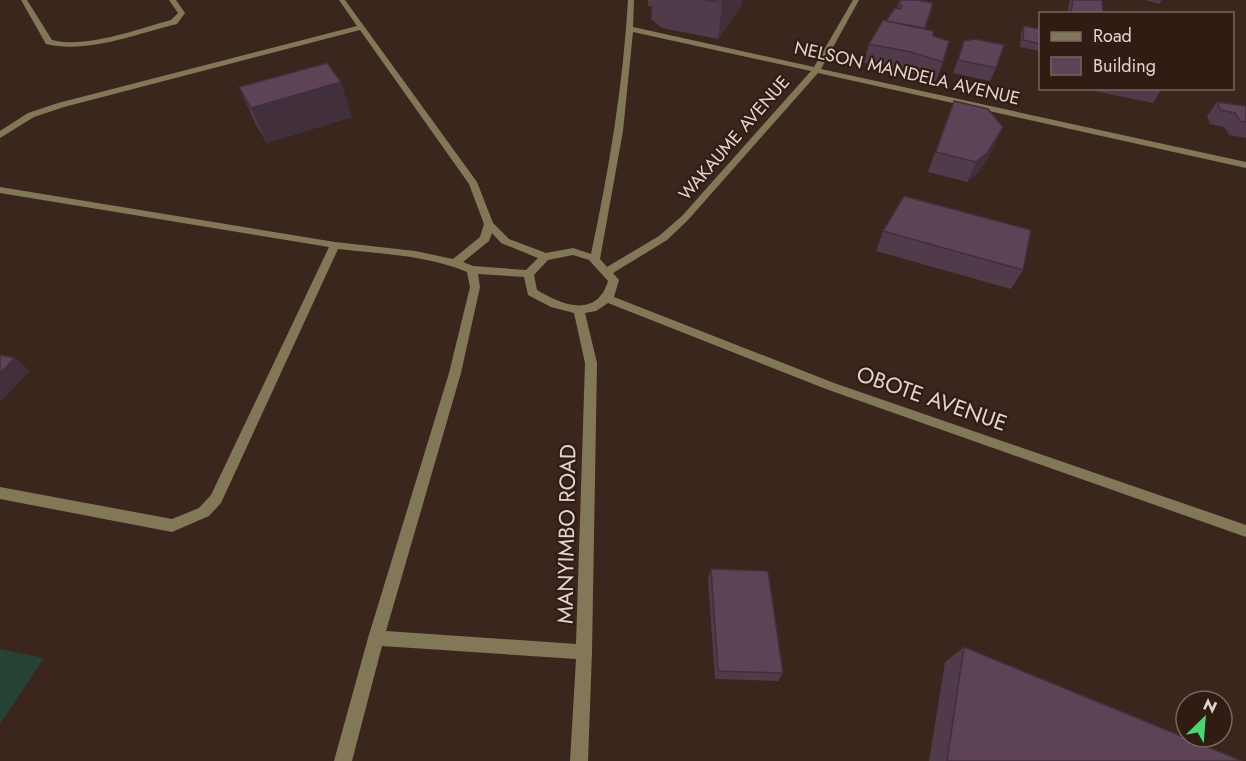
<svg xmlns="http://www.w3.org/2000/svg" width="1246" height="761" font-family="Jost,sans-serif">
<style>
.green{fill:#254235}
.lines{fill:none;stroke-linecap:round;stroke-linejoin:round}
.minor{fill:#827858;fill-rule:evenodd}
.wall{fill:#513a4a}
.shaded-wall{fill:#422f3c}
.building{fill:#5e4356;stroke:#422f3c;stroke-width:1.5}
.labels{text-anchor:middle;stroke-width:4.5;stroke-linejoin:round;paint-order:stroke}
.far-street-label{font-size:18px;fill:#e1d3cd;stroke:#311c14}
.street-label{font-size:22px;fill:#e1d3cd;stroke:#311c14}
</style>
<rect width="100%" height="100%" fill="#3b261e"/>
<path class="green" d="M 0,649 L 44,658 L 0,724 Z"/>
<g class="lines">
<path class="minor" d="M 21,0 L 27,0 L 52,40 C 85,49 138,29 171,20 L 178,13 L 169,0 L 176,0 L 185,13 L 177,24 C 136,34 87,54 46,44 Z
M 339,0 L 345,0 L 477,182 L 493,223 L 509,239 L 546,253 L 573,248 L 591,254 C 609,170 623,86 628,0 L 634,0 L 633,27 L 814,67 L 853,0 L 859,0 L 821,69 L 1246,162 L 1246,168 L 818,73 L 688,220 L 667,240 L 613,273 L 619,280 L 614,297 L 834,383 L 1246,525 L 1246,537 L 826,389 L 608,303 L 596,311 L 585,313 L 597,363 L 592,652 L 588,761 L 570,761 L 576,659 L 382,646 L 352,761 L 334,761 L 368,638 L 449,373 L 470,287 L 467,272 C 427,255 381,254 338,249 L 221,503 L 209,516 L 172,532 L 0,499 L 0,487 L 172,519 L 199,508 L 211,495 L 329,247 L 0,193 L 0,187 L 335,242 L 415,251 L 453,259 L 480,237 L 484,224 L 469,184 L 360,30 L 64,107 L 34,117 L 0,138 L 0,131 L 28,113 L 58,103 L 357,26 ZM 633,32 L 811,71 L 682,216 L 659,236 L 607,267 L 600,259 L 623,131 ZM 492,233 L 501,243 L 538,258 L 526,270 L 473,266 L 463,262 L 489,241 ZM 573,255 L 589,260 L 608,281 C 597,318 563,306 537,290 L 534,275 L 548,260 ZM 478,274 L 524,277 L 528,295 L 551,307 L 574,313 L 585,363 L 576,644 L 386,631 L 461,373 L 480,287 Z"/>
</g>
<path class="wall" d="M 648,0 L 742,0 L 741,6 L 718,39 L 662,28 L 651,19 L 652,6 L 648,6 Z
M 1070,0 L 1102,0 L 1103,14 L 1067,14 Z
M 1145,0 L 1162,0 L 1159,4 Z
M 933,3 L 924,29 L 933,36 L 943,62 L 936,81 L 905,71 L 864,63 L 869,44 L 886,21 L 897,8 L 898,4 Z
M 1024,26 L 1041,29 L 1040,51 L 1020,47 L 1021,33 Z
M 964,41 L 996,68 L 990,81 L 953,73 Z
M 239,87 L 352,117 L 267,143 L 255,123 Z
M 1080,88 L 1162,88 L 1153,103 Z
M 954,101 L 994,147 L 978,173 L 967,182 L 928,172 L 946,121 Z
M 1217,102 L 1246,106 L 1246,138 L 1229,135 L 1224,127 L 1210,124 L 1207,116 Z
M 883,231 L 1023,270 L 1011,289 L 876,251 Z
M 711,569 L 783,673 L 778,681 L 715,679 L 708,579 Z
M 964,647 L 1242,761 L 929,761 L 945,662 Z"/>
<path class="shaded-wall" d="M 724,0 L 742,0 L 741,6 L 718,39 L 722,3 Z
M 341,82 L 352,117 L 267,143 L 251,108 Z
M 1003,127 L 994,147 L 978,173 L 967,182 L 976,162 Z
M 15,358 L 30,371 L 0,402 L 0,373 Z"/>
<path class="building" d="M 704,0 L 724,0 L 722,3 Z
M 901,0 L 917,0 L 933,3 L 925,28 L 886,21 L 895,8 L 901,9 L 902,6 L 898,4 Z
M 1073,0 L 1102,0 L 1103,14 L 1078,14 L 1071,13 Z
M 883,20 L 933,31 L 933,36 L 949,41 L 943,62 L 911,52 L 869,44 Z
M 1024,26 L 1041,29 L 1041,44 L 1023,40 Z
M 975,39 L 1004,45 L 996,68 L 958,60 L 964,41 Z
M 327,63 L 341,82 L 251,108 L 239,87 Z
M 954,101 L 988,109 L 1003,127 L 987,153 L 976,162 L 936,152 Z
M 1217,102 L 1246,106 L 1246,122 L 1240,121 L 1235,113 L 1220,110 Z
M 904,196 L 1031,230 L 1023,270 L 883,231 Z
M 0,355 L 15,358 L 0,373 Z
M 711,569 L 768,571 L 783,673 L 718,671 Z
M 964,647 L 1242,761 L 947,761 Z"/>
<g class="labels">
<g class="far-street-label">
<text transform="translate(907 73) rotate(13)" y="6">NELSON MANDELA AVENUE</text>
<text transform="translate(734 138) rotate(-49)" y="6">WAKAUME AVENUE</text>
</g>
<g class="street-label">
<text transform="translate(932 398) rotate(19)" y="8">OBOTE AVENUE</text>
<text transform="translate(566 534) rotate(-89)" y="8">MANYIMBO ROAD</text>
</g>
</g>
<rect x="1039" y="12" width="195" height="78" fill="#311c14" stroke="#77655e" stroke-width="1.5"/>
<rect x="1051" y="32" width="30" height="9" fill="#827858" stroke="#77655e" stroke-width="1.5"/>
<text x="1093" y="42" font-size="18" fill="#e1d3cd">Road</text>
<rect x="1051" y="57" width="30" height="18" fill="#5e4356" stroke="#77655e" stroke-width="1.5"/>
<text x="1093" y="72" font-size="18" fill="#e1d3cd">Building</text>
<g transform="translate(1204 719) rotate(25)"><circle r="28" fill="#311c14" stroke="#77655e" stroke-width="1.5"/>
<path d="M0-4.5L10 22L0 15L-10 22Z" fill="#4ad677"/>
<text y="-9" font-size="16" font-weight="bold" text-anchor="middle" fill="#e1d3cd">N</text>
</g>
</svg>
